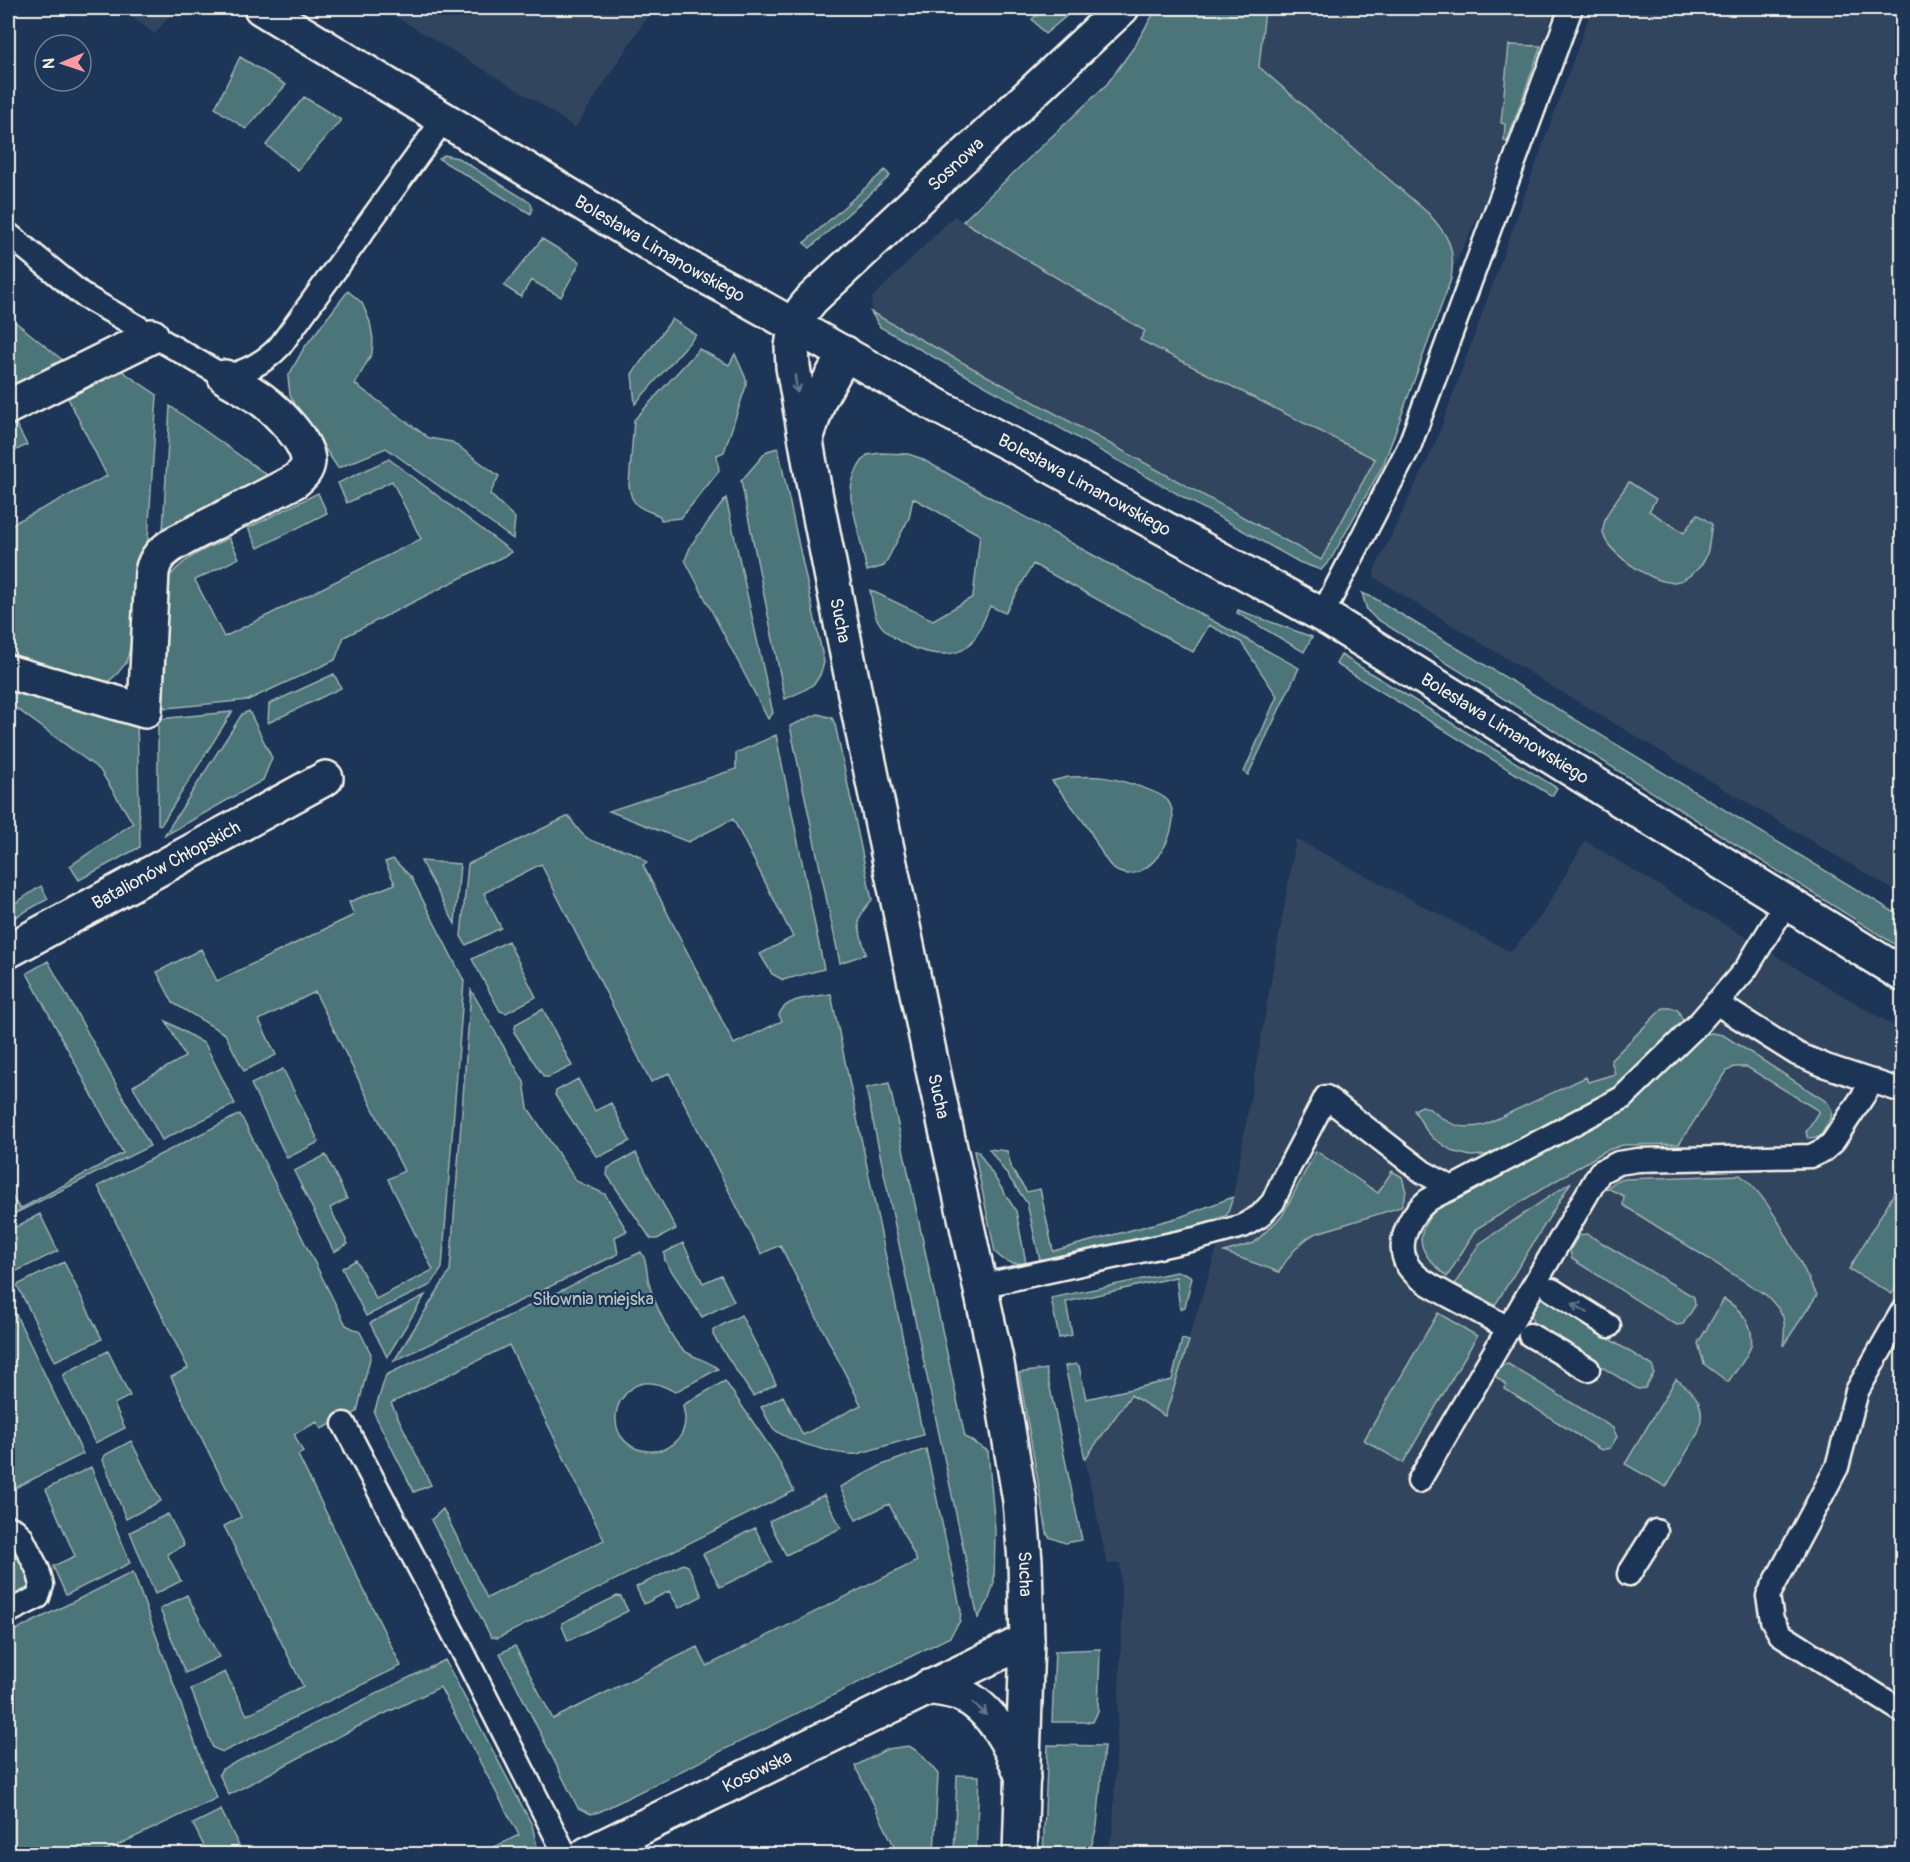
<svg xmlns="http://www.w3.org/2000/svg" width="1910" height="1862" font-family="Pangolin,sans-serif">
<style>
.built{fill:#32445e}
.green{fill:#4b7478;stroke:#a0b2b0;stroke-width:1.5}
.lines{fill:none;stroke-linecap:round;stroke-linejoin:round}
.lane-casing{stroke:#f4f1e8;stroke-width:27}
.street-casing{stroke:#f4f1e8;stroke-width:38}
.secondary-casing{stroke:#f4f1e8;stroke-width:38}
.lane{stroke:#1d3557;stroke-width:22}
.street{stroke:#1d3557;stroke-width:33}
.secondary{stroke:#1d3557;stroke-width:33}
.oneway{stroke:#68778a}
.labels{text-anchor:middle;stroke-width:4.5;stroke-linejoin:round;paint-order:stroke}
.street-label{font-size:18px;fill:#f4f1e8;stroke:#1d3557}
.park-label{font-size:18px;fill:#b9c5c1;stroke:#1d3557}
</style>
<rect width="100%" height="100%" fill="#1d3557"/>
<filter id="ink" filterUnits="userSpaceOnUse"><feTurbulence type="fractalNoise" baseFrequency=".0167" numOctaves="2"/><feDisplacementMap in="SourceGraphic" scale="12" xChannelSelector="R" yChannelSelector="G"/><feConvolveMatrix kernelMatrix="1 2 1 2 8 2 1 2 1" color-interpolation-filters="sRGB"/></filter>
<g filter="url(#ink)">
<path class="built" d="M 120,8 L 167,8 L 173,11 L 155,34 Z
M 381,8 L 653,8 L 575,128 L 536,101 Z
M 1265,8 L 1555,8 L 1481,211 L 1453,268 L 1451,245 L 1442,228 L 1259,67 Z
M 1592,8 L 1902,8 L 1902,895 L 1548,684 L 1375,578 L 1374,571 L 1435,444 Z
M 954,216 L 1145,331 L 1141,340 L 1375,459 L 1320,560 L 871,312 L 872,298 Z
M 1296,839 L 1511,952 L 1541,916 L 1585,841 L 1902,1031 L 1902,1180 L 1849,1268 L 1902,1301 L 1902,1854 L 1106,1854 L 1113,1831 L 1122,1623 L 1120,1563 L 1107,1564 L 1085,1459 L 1131,1395 L 1165,1415 L 1233,1197 Z"/>
<path class="green" d="M 1046,8 L 1076,8 L 1045,34 L 1032,19 Z
M 1157,8 L 1265,8 L 1259,67 L 1428,213 C 1448,235 1456,248 1451,279 L 1384,463 L 1331,559 L 1321,570 L 1299,562 L 880,327 L 871,312 L 1321,560 L 1375,459 L 1140,340 L 1145,331 L 963,221 L 1107,84 L 1134,47 Z
M 1509,45 L 1541,46 L 1507,142 L 1504,141 L 1505,124 L 1501,123 Z
M 240,57 L 286,85 L 246,129 L 215,108 Z
M 304,97 L 341,120 L 298,170 L 266,145 Z
M 444,155 L 458,158 L 531,203 L 532,210 L 531,214 L 439,159 Z
M 885,170 L 890,176 L 810,248 L 804,243 Z
M 542,239 L 580,262 L 561,297 L 531,280 L 521,297 L 504,286 Z
M 348,291 L 362,303 L 370,322 L 373,339 L 372,353 L 355,384 L 429,438 L 452,442 L 499,476 L 490,494 L 515,518 L 513,539 L 386,448 L 338,468 L 295,404 L 290,395 L 288,377 L 304,348 Z
M 8,316 L 65,362 L 8,391 Z
M 672,319 L 696,335 L 635,404 L 632,374 Z
M 699,349 L 729,365 L 735,354 L 746,379 L 746,386 L 724,452 L 717,455 L 719,471 L 681,518 L 661,520 L 660,516 C 641,508 631,507 629,485 L 634,420 Z
M 122,371 L 157,395 L 148,539 L 140,563 L 131,644 L 126,663 L 117,674 L 109,681 L 99,684 L 8,660 L 8,526 L 107,476 L 68,398 Z
M 170,406 L 267,475 L 267,480 L 163,531 Z
M 16,424 L 27,445 L 8,454 L 8,428 Z
M 778,448 L 824,662 C 819,687 807,689 785,699 L 741,481 L 767,451 Z
M 881,453 L 908,454 L 920,458 L 1082,549 L 1299,668 L 1248,775 L 1244,772 L 1277,696 L 1241,642 L 1209,625 L 1193,652 L 1033,564 L 1005,613 L 990,606 C 984,619 979,636 968,646 C 946,666 891,645 878,621 C 873,613 872,599 870,590 L 933,620 L 973,597 L 980,535 L 913,498 L 909,518 L 884,566 L 867,571 L 851,499 C 850,481 856,468 867,455 Z
M 389,459 L 512,552 L 344,637 L 335,660 L 248,700 L 167,708 L 159,705 L 166,581 C 183,557 204,550 229,538 L 239,558 L 195,580 L 224,637 L 421,539 L 392,481 L 347,503 L 338,483 Z
M 1629,482 L 1656,499 L 1649,511 L 1684,533 L 1697,514 L 1712,524 C 1709,538 1710,553 1702,564 C 1694,574 1682,583 1670,582 C 1652,582 1604,552 1603,531 C 1603,514 1620,496 1629,482 Z
M 318,493 L 327,513 L 258,548 L 248,528 Z
M 726,498 L 773,713 L 768,719 L 685,560 L 691,545 Z
M 1362,593 L 1374,598 L 1902,917 L 1902,949 L 1375,618 L 1367,610 Z
M 1238,610 L 1312,637 L 1304,652 L 1237,613 Z
M 1341,655 L 1557,788 L 1552,796 L 1336,664 Z
M 334,674 L 341,688 L 268,723 L 269,704 Z
M 8,682 L 137,719 L 140,847 L 79,880 L 70,866 L 133,823 L 100,770 L 8,702 Z
M 249,711 L 272,758 L 263,780 L 164,836 L 242,714 Z
M 232,712 L 161,825 L 158,824 L 158,719 Z
M 818,714 L 832,718 L 835,724 L 872,900 C 851,922 860,928 866,954 L 840,963 L 790,726 Z
M 776,735 L 824,969 L 783,980 L 772,974 L 760,954 L 793,937 L 733,819 L 688,842 L 609,811 L 736,769 L 736,753 Z
M 1068,777 C 1079,777 1090,776 1100,777 C 1114,778 1161,791 1168,801 C 1186,826 1150,885 1119,872 C 1106,867 1096,840 1088,828 C 1077,812 1064,796 1052,781 Z
M 569,816 C 574,824 579,833 587,838 C 605,850 632,845 647,863 L 643,865 L 734,1044 L 782,1021 L 779,1015 C 785,997 815,997 831,994 L 923,1435 L 857,1454 C 840,1456 785,1441 773,1428 C 768,1422 765,1413 761,1407 L 783,1396 L 803,1435 L 861,1405 L 780,1245 L 761,1254 L 669,1073 L 651,1082 L 541,864 L 484,893 L 501,928 L 466,945 L 461,936 L 468,864 Z
M 393,859 L 411,877 L 464,981 L 442,1268 L 431,1285 L 366,1316 L 342,1268 L 356,1260 L 376,1299 L 433,1270 L 388,1179 L 404,1171 L 315,992 L 259,1020 L 276,1055 L 244,1071 L 225,1034 L 173,1003 L 157,972 L 201,949 L 217,981 L 354,915 L 349,902 L 395,884 L 385,862 Z
M 421,861 L 460,864 L 455,924 L 424,867 Z
M 41,886 L 48,899 L 8,921 L 8,908 Z
M 508,941 L 536,997 L 506,1013 L 500,1011 L 472,959 Z
M 48,961 L 150,1146 L 8,1217 L 8,1190 L 20,1209 L 123,1153 L 27,973 Z
M 471,990 L 524,1082 L 528,1108 L 576,1181 L 605,1194 L 627,1231 L 615,1237 L 618,1254 L 394,1361 L 450,1271 Z
M 1663,1008 L 1671,1008 L 1678,1010 L 1683,1021 L 1680,1027 L 1617,1091 L 1498,1154 L 1471,1156 L 1454,1152 L 1433,1138 L 1426,1130 L 1414,1110 L 1422,1106 C 1429,1107 1433,1112 1439,1116 C 1454,1127 1465,1129 1484,1125 L 1586,1077 L 1588,1082 L 1615,1074 L 1611,1060 Z
M 543,1009 L 572,1066 L 549,1077 L 544,1077 L 514,1032 L 516,1024 Z
M 166,1021 L 205,1044 L 235,1104 L 162,1140 L 133,1086 L 185,1057 Z
M 1712,1033 L 1723,1035 L 1827,1102 L 1832,1111 L 1831,1118 L 1820,1137 L 1808,1138 L 1806,1132 L 1819,1111 L 1747,1067 L 1734,1067 L 1727,1071 L 1679,1144 L 1623,1145 L 1605,1151 L 1476,1229 L 1447,1277 C 1423,1255 1409,1240 1435,1210 L 1630,1103 L 1701,1035 Z
M 283,1069 L 319,1142 L 287,1158 L 251,1084 Z
M 578,1079 L 595,1111 L 611,1103 L 630,1141 L 601,1156 L 596,1156 L 555,1095 L 556,1091 Z
M 889,1083 L 965,1437 L 988,1451 L 995,1529 L 994,1583 L 988,1602 L 978,1618 L 866,1088 Z
M 240,1114 L 346,1325 L 360,1332 L 371,1354 L 357,1412 L 321,1429 L 317,1422 L 294,1434 L 303,1452 L 298,1455 L 401,1666 L 223,1752 L 213,1748 L 191,1689 L 225,1672 L 247,1715 L 303,1686 L 224,1526 L 241,1517 L 171,1377 L 188,1368 L 98,1186 Z
M 989,1149 L 1007,1151 L 1012,1170 L 1027,1192 L 1040,1189 L 1053,1251 L 1180,1217 L 1233,1197 L 1227,1215 L 1196,1227 L 1040,1260 L 1027,1203 Z
M 974,1151 L 978,1151 L 1016,1211 L 1026,1263 C 1011,1264 1005,1263 995,1252 Z
M 1316,1151 L 1378,1193 L 1392,1171 L 1402,1177 L 1406,1192 L 1401,1207 L 1314,1234 C 1298,1243 1289,1256 1279,1272 L 1224,1252 L 1254,1243 L 1282,1216 Z
M 636,1153 L 676,1229 L 657,1239 L 651,1239 L 607,1175 L 608,1168 Z
M 326,1155 L 347,1199 L 330,1208 L 348,1244 L 334,1252 L 294,1171 Z
M 1740,1175 C 1773,1199 1797,1258 1817,1295 L 1783,1346 C 1786,1318 1786,1315 1766,1295 L 1623,1205 L 1624,1196 L 1607,1188 L 1616,1181 L 1625,1179 Z
M 1902,1180 L 1902,1276 L 1892,1294 L 1849,1269 Z
M 1571,1182 L 1495,1305 L 1455,1284 L 1479,1244 Z
M 40,1214 L 58,1251 L 11,1274 L 8,1266 L 8,1231 Z
M 1587,1234 L 1694,1297 L 1695,1306 L 1683,1324 L 1677,1325 C 1641,1304 1608,1281 1572,1259 L 1570,1250 L 1579,1235 Z
M 683,1243 L 703,1283 L 721,1275 L 734,1301 L 702,1317 L 665,1261 L 664,1253 Z
M 641,1252 C 648,1262 646,1272 649,1283 C 652,1298 669,1334 679,1346 C 689,1358 708,1359 718,1369 L 675,1392 C 661,1384 646,1378 632,1388 C 623,1395 617,1403 616,1415 C 613,1462 685,1463 685,1419 C 685,1414 683,1409 683,1405 L 725,1381 L 776,1456 L 794,1491 L 498,1638 L 491,1637 L 431,1520 L 443,1509 L 487,1598 L 604,1540 L 509,1345 L 391,1403 L 431,1485 L 414,1492 L 374,1413 L 386,1375 Z
M 64,1262 L 102,1339 L 55,1361 L 17,1285 Z
M 1176,1272 L 1185,1273 L 1192,1277 L 1185,1307 L 1180,1309 L 1176,1277 L 1066,1302 L 1072,1335 L 1059,1338 L 1051,1298 Z
M 425,1295 L 387,1357 L 370,1323 Z
M 1541,1297 L 1653,1366 L 1654,1373 L 1645,1388 L 1638,1389 L 1600,1366 L 1593,1359 L 1533,1323 L 1531,1314 Z
M 8,1298 L 83,1454 L 13,1489 L 10,1486 L 8,1488 Z
M 1724,1299 C 1740,1309 1755,1323 1751,1345 C 1748,1358 1735,1371 1728,1382 L 1704,1364 L 1698,1343 Z
M 1438,1313 L 1477,1336 L 1403,1463 L 1364,1440 Z
M 741,1315 L 776,1384 L 753,1396 L 713,1335 L 713,1330 Z
M 1182,1339 L 1189,1341 L 1165,1416 L 1131,1395 L 1085,1459 L 1065,1366 L 1076,1364 L 1079,1366 L 1086,1399 L 1172,1380 Z
M 108,1351 L 130,1396 L 114,1404 L 125,1428 L 95,1443 L 63,1376 L 67,1372 Z
M 1508,1364 L 1613,1428 L 1617,1437 L 1610,1448 L 1601,1450 L 1505,1389 L 1506,1385 L 1494,1375 L 1499,1366 Z
M 1046,1369 L 1082,1540 L 1065,1543 L 1049,1537 L 1047,1533 L 1019,1373 Z
M 1676,1379 C 1697,1394 1707,1406 1698,1433 L 1666,1487 L 1625,1464 Z
M 131,1441 L 161,1501 L 126,1519 L 103,1460 L 105,1455 Z
M 926,1449 L 961,1611 L 960,1621 L 950,1637 L 599,1812 L 591,1814 L 578,1808 L 500,1653 L 515,1646 L 553,1719 L 697,1647 L 707,1666 L 917,1561 L 889,1504 L 856,1520 L 840,1487 L 882,1465 Z
M 91,1467 L 130,1563 L 66,1595 L 53,1566 L 75,1556 L 46,1489 Z
M 824,1495 L 841,1528 L 786,1555 L 769,1521 Z
M 168,1514 L 184,1545 L 167,1554 L 181,1581 L 155,1594 L 130,1532 Z
M 755,1528 L 772,1562 L 720,1587 L 703,1554 Z
M 8,1542 L 12,1544 L 30,1579 L 30,1589 L 8,1601 Z
M 683,1564 L 688,1566 L 702,1596 L 679,1608 L 669,1591 L 644,1604 L 636,1587 Z
M 133,1572 L 208,1779 L 217,1798 L 99,1854 L 8,1854 L 8,1634 Z
M 187,1595 L 219,1657 L 185,1673 L 160,1609 Z
M 617,1596 L 621,1597 L 628,1611 L 568,1641 L 562,1626 L 562,1623 Z
M 1100,1649 L 1098,1711 L 1093,1722 L 1052,1722 L 1055,1651 Z
M 445,1660 L 532,1825 L 537,1846 L 519,1854 L 480,1854 L 519,1835 L 440,1687 L 355,1728 L 229,1795 L 219,1774 L 222,1769 Z
M 1048,1745 L 1104,1746 L 1097,1826 L 1089,1854 L 1043,1854 Z
M 909,1746 L 920,1753 L 938,1774 L 934,1854 L 898,1854 L 855,1766 L 887,1749 Z
M 957,1775 L 979,1776 L 976,1854 L 954,1854 Z
M 221,1810 L 243,1854 L 208,1854 L 193,1824 Z"/>
<g class="lines">
<g class="lane-casing">
<path id="lane" d="M 8,234 L 84,296 L 225,377 C 247,371 264,363 280,346 L 444,119
M 1322,615 L 1409,447 L 1571,8
M 1716,1003 L 1797,1054 L 1826,1066 L 1902,1091
M 1452,1188 C 1444,1192 1434,1196 1427,1201 C 1406,1219 1391,1253 1415,1274 C 1423,1282 1436,1288 1446,1294 C 1467,1305 1487,1316 1508,1328
M 980,1286 L 1195,1239 L 1243,1226 L 1260,1216 L 1273,1202 L 1285,1175 L 1326,1097 L 1423,1172 L 1452,1188 L 1622,1098 L 1699,1023 L 1746,969 L 1787,902
M 1552,1290 L 1609,1326
M 1902,1312 L 1857,1391 L 1837,1467 L 1768,1596 L 1772,1620 L 1780,1634 L 1902,1711
M 1530,1335 L 1588,1369
M 344,1424 L 461,1648 L 565,1854
M 1419,1481 L 1600,1172 L 1618,1163 L 1638,1160 L 1811,1156 L 1824,1150 L 1832,1143 L 1873,1081
M 8,1527 L 15,1530 L 21,1536 L 38,1570 L 42,1585 L 38,1597 L 8,1612
M 1629,1574 L 1656,1531"/>
</g>
<g class="street-casing">
<g id="street">
<path id="s1" d="M 795,327 L 803,310 L 812,299 L 1122,8"/>
<path d="M 8,407 L 152,336"/>
<path d="M 8,672 L 145,711 L 152,572 C 155,557 163,551 175,543 L 295,481 C 302,475 307,471 308,462 C 309,442 276,410 261,399 C 250,391 237,384 225,377"/>
<path id="s2" d="M 8,951 L 326,778"/>
<path d="M 928,1687 C 938,1689 951,1690 960,1694 C 993,1708 1011,1747 1023,1778"/>
<path id="s3" d="M 587,1854 L 1027,1640"/>
</g>
</g>
<g class="secondary-casing">
<g id="secondary">
<path id="s4" d="M 261,8 L 689,268 L 727,288 L 943,409 L 1033,456 L 1322,615 L 1902,974"/>
<path id="s5" d="M 795,327 L 792,347 L 793,367 L 814,487 L 858,709 L 930,1056 L 997,1364 L 1020,1501 L 1025,1561 L 1027,1640 L 1020,1854"/>
<path d="M 806,439 L 819,400 L 845,353"/>
</g>
</g>
<use href="#lane" class="lane"/>
<use href="#street" class="street"/>
<use href="#secondary" class="secondary"/>
</g>
<defs><path id="oneway-shaft" d="M-6 0H5M1.5-3L5.5 0L1.5 3" fill="none" stroke-width="1.6" stroke-linecap="round" stroke-linejoin="round" transform="scale(1.5)"/></defs>
<g class="oneway">
<use href="#oneway-shaft" transform="translate(796 384) rotate(82)"/>
<use href="#oneway-shaft" transform="translate(1580 1308) rotate(-148)"/>
<use href="#oneway-shaft" transform="translate(980 1709) rotate(42)"/>
</g>
</g>
<g class="labels">
<g class="street-label">
<text dy="6" stroke="none"><textPath href="#s1" startOffset="230">Sosnowa</textPath></text>
<text dy="6" stroke="none"><textPath href="#s4" startOffset="466">Bolesława Limanowskiego</textPath></text>
<text dy="6" stroke="none"><textPath href="#s4" startOffset="952">Bolesława Limanowskiego</textPath></text>
<text dy="6" stroke="none"><textPath href="#s5" startOffset="298">Sucha</textPath></text>
<text dy="6" stroke="none"><textPath href="#s4" startOffset="1438">Bolesława Limanowskiego</textPath></text>
<text dy="6" stroke="none"><textPath href="#s2" startOffset="180">Batalionów Chłopskich</textPath></text>
<text dy="6" stroke="none"><textPath href="#s5" startOffset="784">Sucha</textPath></text>
<text dy="6" stroke="none"><textPath href="#s5" startOffset="1270">Sucha</textPath></text>
<text dy="6" stroke="none"><textPath href="#s3" startOffset="189">Kosowska</textPath></text>
</g>
<g class="park-label">
<text x="593" y="1305">Siłownia miejska</text>
</g>
</g>
<rect width="1910" height="1862" fill="none" stroke="#1d3557" stroke-width="30"/>
<rect x="15" y="15" width="1880" height="1832" fill="none" stroke="#f4f1e8" stroke-width="2" filter="url(#ink)"/>
<g transform="translate(63 63) rotate(268)"><circle r="28" fill="#1d3557" stroke="#738091" stroke-width="1.5"/>
<path d="M0-4.5L10 22L0 15L-10 22Z" fill="#ff9aa2"/>
<text y="-9" font-size="16" font-weight="bold" text-anchor="middle" fill="#f4f1e8">N</text>
</g>
</svg>
